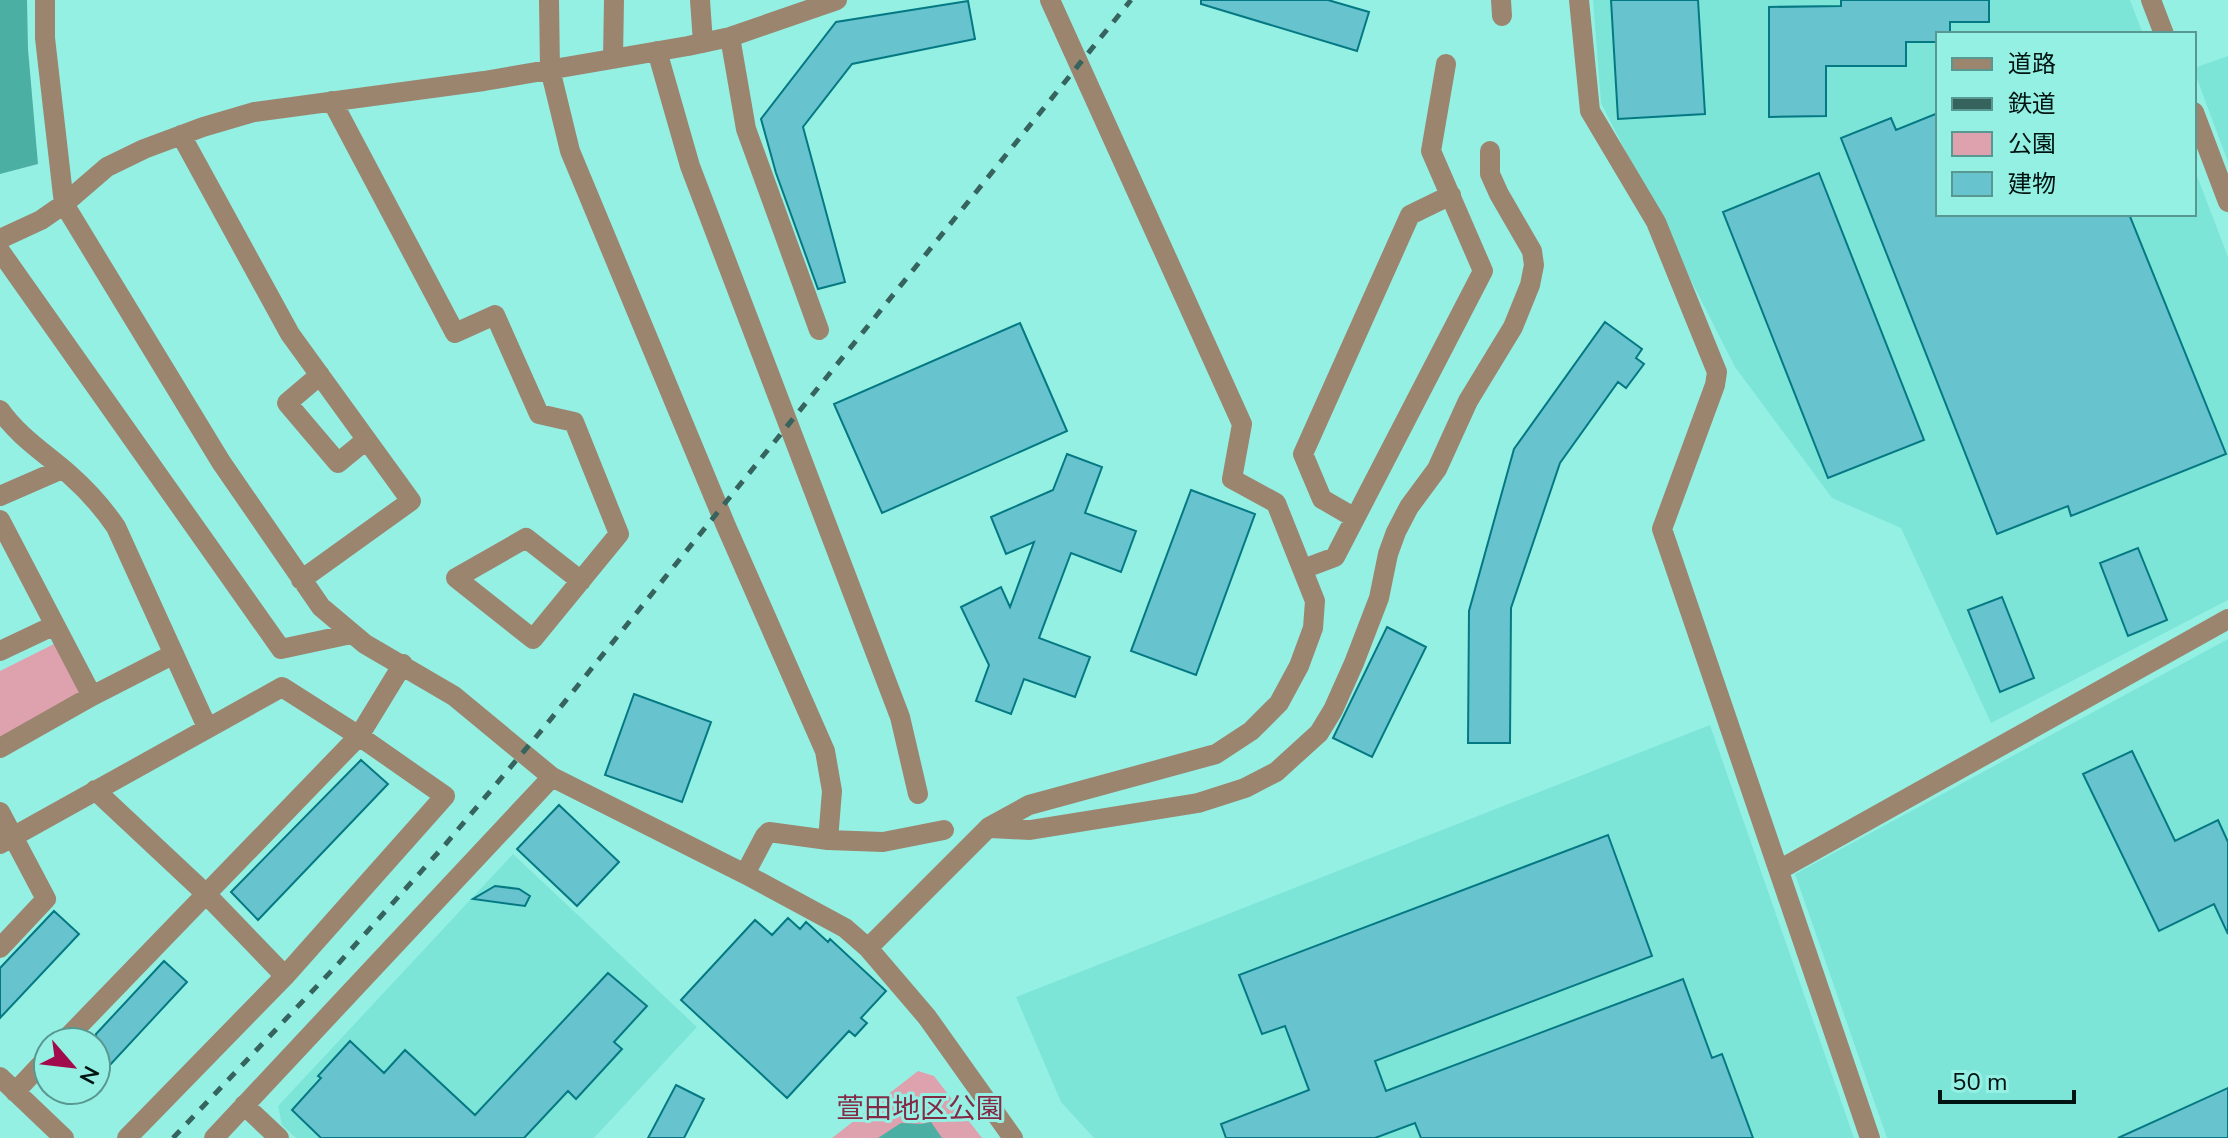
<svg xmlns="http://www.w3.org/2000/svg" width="2228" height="1138" font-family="'Nunito Sans','Noto Sans JP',sans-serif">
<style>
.built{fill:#7de5d8}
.green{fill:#dea1ae}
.water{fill:#4cafa3}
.building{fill:#67c3cd;stroke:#057983;stroke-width:2}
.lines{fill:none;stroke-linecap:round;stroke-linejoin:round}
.minor{stroke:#9c856f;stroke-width:20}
.rail{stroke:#36635d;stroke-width:5;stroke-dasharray:10 10;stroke-linecap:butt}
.labels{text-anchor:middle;stroke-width:6;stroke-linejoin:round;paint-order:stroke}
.park-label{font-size:28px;fill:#832a45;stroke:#95f0e4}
</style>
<rect width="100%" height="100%" fill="#95f0e4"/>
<path class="built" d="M 1593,0 L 2130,0 L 2143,34 L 1938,34 L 1938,214 L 2194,214 L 2194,168 L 2228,257 L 2228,600 L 1991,723 L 1901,528 L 1832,498 L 1735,367 L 1601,103 Z
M 2228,56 L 2228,162 L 2194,71 L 2194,68 Z
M 2228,639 L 2228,1138 L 1887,1138 L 1795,874 Z
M 1710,725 L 1854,1138 L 1094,1138 L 1061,1102 L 1016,997 Z
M 513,854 L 697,1027 L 594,1138 L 296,1138 L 282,1125 L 278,1106 Z"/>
<path class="green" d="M 56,643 L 81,688 L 79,695 L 0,742 L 0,671 Z
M 918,1071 L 934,1076 L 982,1138 L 832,1138 Z"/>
<path class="water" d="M 0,0 L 27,0 L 28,49 L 38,164 L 0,174 Z
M 931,1122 L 942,1138 L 878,1138 L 901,1123 L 921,1124 Z"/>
<path class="building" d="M 1201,0 L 1328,0 L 1369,12 L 1357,51 L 1201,4 Z
M 1611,0 L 1698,0 L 1705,114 L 1618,119 Z
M 1841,0 L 1989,0 L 1989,22 L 1950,22 L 1950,34 L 1938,34 L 1938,42 L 1906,42 L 1906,66 L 1826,66 L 1826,116 L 1769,117 L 1769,7 L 1841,6 Z
M 968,1 L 975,39 L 852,64 L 803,127 L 845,282 L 818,289 L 776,173 L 761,119 L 836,22 Z
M 1938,113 L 1938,214 L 2129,214 L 2226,454 L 2071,516 L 2068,506 L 1997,534 L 1841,138 L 1891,118 L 1896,130 Z
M 1819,173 L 1924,440 L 1828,478 L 1723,212 Z
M 1605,322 L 1642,349 L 1636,358 L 1644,364 L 1626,388 L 1618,382 L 1560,463 L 1511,608 L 1510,743 L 1468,743 L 1469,611 L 1514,449 Z
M 1020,323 L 1067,431 L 882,513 L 834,404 Z
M 1067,454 L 1102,467 L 1085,513 L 1136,531 L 1121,572 L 1071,553 L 1039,638 L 1090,657 L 1075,697 L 1024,679 L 1011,714 L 976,701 L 989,665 L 961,607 L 1001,587 L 1010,607 L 1034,542 L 1006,554 L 991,517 L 1053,490 Z
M 1191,490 L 1255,514 L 1196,675 L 1131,651 Z
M 2138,548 L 2167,620 L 2128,636 L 2100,563 Z
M 2002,597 L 2034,678 L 2000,692 L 1968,610 Z
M 1387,627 L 1426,647 L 1372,757 L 1333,738 Z
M 634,694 L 711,722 L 682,802 L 605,775 Z
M 2132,751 L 2175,841 L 2218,820 L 2228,842 L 2228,934 L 2214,904 L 2159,931 L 2083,774 Z
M 361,760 L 388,784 L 258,920 L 231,892 Z
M 559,805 L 619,862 L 577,906 L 517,849 Z
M 1608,835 L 1652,956 L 1375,1061 L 1386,1091 L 1683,979 L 1712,1058 L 1722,1054 L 1753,1138 L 1421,1138 L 1415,1123 L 1375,1138 L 1226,1138 L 1221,1124 L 1309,1090 L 1285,1026 L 1262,1034 L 1239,975 Z
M 495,886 L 519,889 L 530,896 L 525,906 L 473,899 Z
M 54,911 L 79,934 L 0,1018 L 0,968 Z
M 788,918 L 800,929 L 806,922 L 828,942 L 830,939 L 886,991 L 861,1018 L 867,1023 L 855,1036 L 849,1031 L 787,1098 L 681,1000 L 755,920 L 772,935 Z
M 164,961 L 187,982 L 96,1080 L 96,1034 Z
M 608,973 L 647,1006 L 614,1042 L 622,1049 L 576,1099 L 568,1091 L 524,1138 L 321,1138 L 292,1110 L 321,1078 L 318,1076 L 350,1041 L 384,1073 L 405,1050 L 475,1115 Z
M 676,1085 L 704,1099 L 684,1138 L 648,1138 Z
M 2228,1088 L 2228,1138 L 2118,1138 Z"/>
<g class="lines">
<path class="minor" d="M 45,0 L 45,38 L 64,204 L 221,462 L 321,607 L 365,644 L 454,696 L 552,777 L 745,874 L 845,928 L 868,948 L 927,1017 L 1013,1138
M 549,0 L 550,69 L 570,151 L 726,526 L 825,751 L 832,791 L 828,840
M 700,0 L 703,43
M 1501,0 L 1502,16
M 1579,0 L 1590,111 L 1656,222 L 1717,372 L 1715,385 L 1662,529 L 1870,1138
M 2151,0 L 2164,34
M 730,37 L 746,129 L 819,330
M 657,51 L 690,166 L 900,717 L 918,794
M 613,59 L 614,0
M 332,101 L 455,333 L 495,315 L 539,414 L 574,422 L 619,534 L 533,639 L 456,578 L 526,538 L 581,581
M 2194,112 L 2228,202
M 181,135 L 290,334 L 411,501 L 301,580
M 0,239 L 41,220 L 64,204 L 107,167 L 144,149 L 203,127 L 254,112 L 484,81 L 688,46 L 730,37 L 837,0
M 0,251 L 281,649 L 351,634
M 320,375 L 287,403 L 338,463 L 366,440
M 0,410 C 19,437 45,453 70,475 C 87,490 103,508 116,527 L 207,727
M 0,496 L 62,469
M 1355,518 L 1322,499 L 1303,454 L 1410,215 L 1451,195
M 0,520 L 92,696 L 0,748
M 1303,569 L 1335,557 L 1483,271 L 1431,151 L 1446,64
M 0,651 L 55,625
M 92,696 L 174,654
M 95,790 L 205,893 L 285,976
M 0,812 L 46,899 L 0,948
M 990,828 L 1030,830 L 1198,803 L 1245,788 L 1276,772 L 1319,733 L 1333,710 L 1354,663 L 1379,598 L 1388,554 L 1396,532 L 1409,507 L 1437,469 L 1468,401 L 1513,327 L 1530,285 L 1534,265 L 1532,251 L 1499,194 L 1490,174 L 1490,151
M 0,844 L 282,687 L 359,736 L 445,796 L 285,976 L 127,1138
M 1779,870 L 2228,619
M 745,874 L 765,836 L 769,832 L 828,840 L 883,842 L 944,830
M 868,948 L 989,827 L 1029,805 L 1216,754 L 1251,731 L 1279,703 L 1299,666 L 1313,628 L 1315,601 L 1276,503 L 1232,479 L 1242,424 L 1050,0
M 63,1042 L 359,736 L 403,664
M 0,1077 L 64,1138
M 15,1092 L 48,1057
M 244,1105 L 279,1138
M 214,1138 L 552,777"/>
<path class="rail" d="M 173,1138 L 338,964 L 444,846 L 546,725 L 1131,0"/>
</g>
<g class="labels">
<g class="park-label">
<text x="920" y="1118">萱田地区公園</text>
</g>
</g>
<rect x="1936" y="32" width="260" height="184" fill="#95f0e4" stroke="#599890" stroke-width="2"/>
<rect x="1952" y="58" width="40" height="12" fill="#9c856f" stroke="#599890" stroke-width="2"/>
<text x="2008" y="72" font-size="24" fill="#001411">道路</text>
<rect x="1952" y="98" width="40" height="12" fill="#36635d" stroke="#599890" stroke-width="2"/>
<text x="2008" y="112" font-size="24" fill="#001411">鉄道</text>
<rect x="1952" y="132" width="40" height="24" fill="#dea1ae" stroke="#599890" stroke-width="2"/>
<text x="2008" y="152" font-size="24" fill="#001411">公園</text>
<rect x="1952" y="172" width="40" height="24" fill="#67c3cd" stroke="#599890" stroke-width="2"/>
<text x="2008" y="192" font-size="24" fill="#001411">建物</text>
<g transform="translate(72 1066) rotate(118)"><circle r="38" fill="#95f0e4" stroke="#599890" stroke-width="2"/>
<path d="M0-6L14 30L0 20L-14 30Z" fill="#a20b4b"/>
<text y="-12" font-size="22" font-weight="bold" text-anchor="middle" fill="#001411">N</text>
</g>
<path d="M1940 1090v12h134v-12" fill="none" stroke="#001411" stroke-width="4"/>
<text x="1952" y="1090" font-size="24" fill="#001411" stroke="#95f0e4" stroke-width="6" paint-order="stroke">50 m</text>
</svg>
